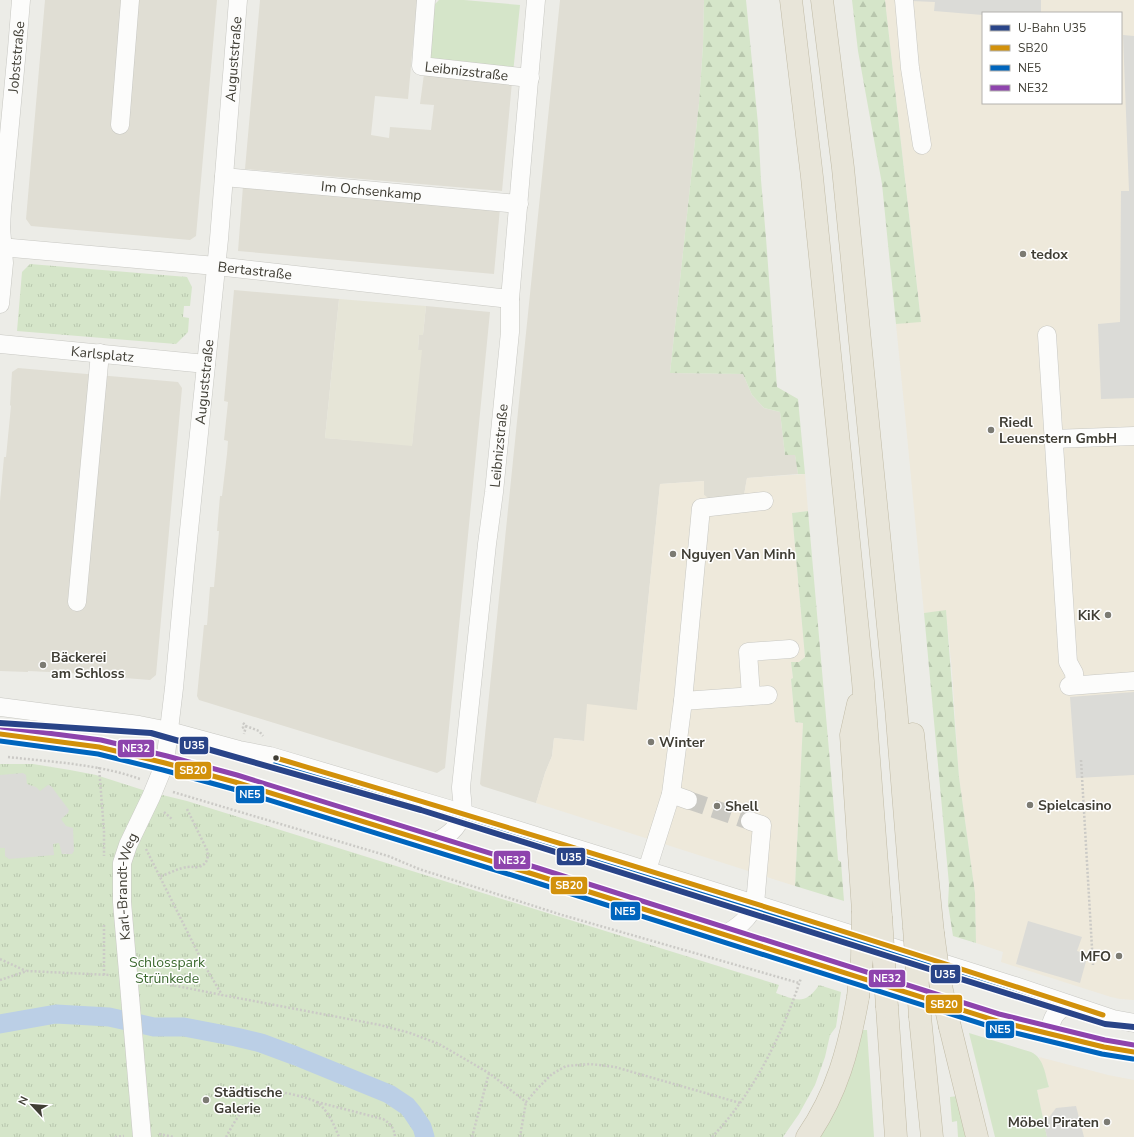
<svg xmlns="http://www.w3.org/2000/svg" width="1134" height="1137" font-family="'Nunito Sans',sans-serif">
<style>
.residential{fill:#e0ded4}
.commercial{fill:#eee9db;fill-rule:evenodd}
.education{fill:#e6e5d7}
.grass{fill:#d5e5c9}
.forest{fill:url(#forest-firs)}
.park{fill:url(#park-tufts)}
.parking{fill:#dbdbd7}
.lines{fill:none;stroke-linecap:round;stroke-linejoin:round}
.canal{stroke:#bbcfe6;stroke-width:19}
.minor-tunnel{stroke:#cac9c3;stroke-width:18;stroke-dasharray:18 9;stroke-linecap:butt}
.minor-casing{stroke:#c8c8c3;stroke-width:19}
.highway-casing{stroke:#c1bba6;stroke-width:23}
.path{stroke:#cbcac6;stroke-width:2.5;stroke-dasharray:2 2;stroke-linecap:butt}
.minor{stroke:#fcfcfb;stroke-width:18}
.highway{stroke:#e8e5d9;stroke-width:22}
.highway-bridge-casing{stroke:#c1bba6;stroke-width:23;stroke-linecap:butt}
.highway-bridge{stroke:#e8e5d9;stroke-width:22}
.bus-1-casing{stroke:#fff;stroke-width:8}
.bus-2-casing{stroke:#fff;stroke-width:8}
.bus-3-casing{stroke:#fff;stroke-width:8}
.bus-1{stroke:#d2910b;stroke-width:5}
.bus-2{stroke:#0065bd;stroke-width:5}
.bus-3{stroke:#8e44ad;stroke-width:5}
.metro-1-casing{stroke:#fff;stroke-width:9}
.metro-1{stroke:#294488;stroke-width:6}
.poi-dot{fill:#7c7b73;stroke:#fff;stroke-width:1.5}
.bus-dot{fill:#403e35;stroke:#fff;stroke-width:1.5}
.labels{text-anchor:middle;stroke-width:3;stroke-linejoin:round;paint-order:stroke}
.street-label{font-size:14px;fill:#403e35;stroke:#fff}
.poi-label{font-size:14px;font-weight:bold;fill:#403e35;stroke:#fff;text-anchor:start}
.park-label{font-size:14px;fill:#3d6a30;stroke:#fff}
.line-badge{stroke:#fff;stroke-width:1.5}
.badge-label{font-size:11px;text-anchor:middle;font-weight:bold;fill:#fff}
</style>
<defs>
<pattern id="forest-firs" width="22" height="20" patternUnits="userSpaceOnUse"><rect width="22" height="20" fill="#d5e5c9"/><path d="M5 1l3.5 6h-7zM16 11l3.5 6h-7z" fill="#b8c6ad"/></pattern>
<pattern id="park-tufts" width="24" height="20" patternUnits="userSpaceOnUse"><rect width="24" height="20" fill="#d5e5c9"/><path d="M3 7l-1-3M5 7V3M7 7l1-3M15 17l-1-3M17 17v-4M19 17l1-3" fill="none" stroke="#b8c6ad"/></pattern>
</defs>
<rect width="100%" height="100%" fill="#ecece7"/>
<path class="residential" d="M 45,0 L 217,0 L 196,236 L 190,240 L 31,226 L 26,219 Z
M 260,0 L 417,0 L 408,99 L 375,96 L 371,135 L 389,138 L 390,127 L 431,130 L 434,105 L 420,104 L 424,74 L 512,82 L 502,191 L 245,169 Z
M 560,0 L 704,0 L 703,45 L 699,103 L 670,373 L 743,374 L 752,395 L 764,408 L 780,412 L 785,455 L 795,454 L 798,474 L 747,478 L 744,495 L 741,498 L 708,498 L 704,495 L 704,481 L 660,484 L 637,710 L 584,741 L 554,738 L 552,756 L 545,773 L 536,803 L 482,786 L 480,784 Z
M 243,186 L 500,208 L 494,274 L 238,251 Z
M 234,290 L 339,299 L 325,438 L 412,445 L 421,350 L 418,350 L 419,335 L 423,335 L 426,306 L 490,312 L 445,768 L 437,773 L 199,700 L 197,696 L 204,625 L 207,625 L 210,587 L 214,587 L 219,531 L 217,531 L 220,496 L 222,496 L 227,454 L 228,441 L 224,440 L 228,402 L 224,401 Z
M 18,368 L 178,382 L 182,388 L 156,675 L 150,680 L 112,677 L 112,676 L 70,673 L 28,671 L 28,672 L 0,671 L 0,501 L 4,457 L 6,457 L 11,406 L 10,405 L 12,372 Z"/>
<path class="commercial" d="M 885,0 L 1134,0 L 1134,1000 L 1120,999 L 1111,997 L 1001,962 L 1003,952 L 976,943 L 975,893 L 959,777 L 952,671 L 946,611 L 924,613 L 904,404 L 896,324 L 921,321 ZM 983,13 L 1121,13 L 1121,103 L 983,103 Z
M 805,474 L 808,511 L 792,513 L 805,657 L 799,662 L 791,662 L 793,678 L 791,679 L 795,722 L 803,723 L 795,886 L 536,803 L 545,773 L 552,756 L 554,738 L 584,741 L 587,704 L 637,710 L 660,484 L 704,481 L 704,495 L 708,498 L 741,498 L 744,495 L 747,478 Z
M 1039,1057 L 1108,1075 L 1134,1080 L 1134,1137 L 1047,1137 L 1037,1090 L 1049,1087 L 1043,1067 Z"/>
<path class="education" d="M 339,299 L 426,306 L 423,335 L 419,335 L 418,350 L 422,350 L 412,446 L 325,438 Z"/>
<path class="grass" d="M 439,0 L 464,0 L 520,5 L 513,73 L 430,58 L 434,5 Z
M 859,1030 L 867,1030 L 874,1137 L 819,1137 Z
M 969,1033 L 1031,1052 C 1044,1058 1045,1074 1049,1087 L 1037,1090 L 1047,1137 L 995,1137 Z
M 958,1096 L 969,1137 L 958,1137 L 957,1121 L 952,1122 L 950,1097 Z"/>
<path class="forest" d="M 704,0 L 746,0 L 758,124 L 761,180 L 766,238 L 777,387 L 798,399 L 805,474 L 798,474 L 795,455 L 785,455 L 780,412 L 764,408 L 752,395 L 743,374 L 670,373 L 699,103 L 703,45 Z
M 852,0 L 885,0 L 921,322 L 896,324 L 882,184 L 858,51 Z
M 808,511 L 832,785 L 838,860 L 841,862 L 844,901 L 795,886 L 803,723 L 795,722 L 791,679 L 793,678 L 791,662 L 799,662 L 805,657 L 792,513 Z
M 946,610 L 959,777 L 975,893 L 976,943 L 953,936 L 948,904 L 949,884 L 924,613 Z"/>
<path class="park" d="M 30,264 L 187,277 L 192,287 L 190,306 L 184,306 L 183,317 L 189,318 L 188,332 L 176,344 L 17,331 L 22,272 Z
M 0,764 L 33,764 L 70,770 L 96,775 L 146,791 L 187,801 L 779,985 L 776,993 C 796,1000 805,1006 819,985 L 841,992 L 836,1027 L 830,1035 L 825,1057 L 815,1085 L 799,1114 L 783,1137 L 0,1137 Z"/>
<path class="parking" d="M 910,0 L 1041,0 L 1041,12 L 995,12 L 983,13 L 983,15 L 934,11 L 935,2 L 911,1 Z
M 1123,35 L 1134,36 L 1134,398 L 1101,399 L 1098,324 L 1120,322 L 1121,191 L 1129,191 Z
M 1134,692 L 1134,775 L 1076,778 L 1070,697 Z
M 23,773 L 26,775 L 27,784 L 36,787 L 40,791 L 48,785 L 51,786 L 69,810 L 68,813 L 61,819 L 66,826 L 73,828 L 74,851 L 72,854 L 62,854 L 59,843 L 53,844 L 54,855 L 9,859 L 5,856 L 5,848 L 0,848 L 0,775 Z
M 1028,921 L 1082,937 L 1077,951 L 1088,954 L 1080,983 L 1016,964 Z
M 1076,1106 L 1084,1137 L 1047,1137 L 1044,1124 L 1056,1108 Z"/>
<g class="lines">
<path class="canal" d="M 0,1024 L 56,1014 L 109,1017 L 154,1027 L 184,1027 L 236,1037 L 261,1043 L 296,1056 L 389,1094 L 407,1106 L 412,1112 L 422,1127 L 425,1137"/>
<path class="minor-tunnel" d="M 688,800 L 750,821"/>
<g class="minor-casing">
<g id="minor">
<path id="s1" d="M 426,0 L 421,66 L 530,78"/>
<path d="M 904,0 L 910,68 L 922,145"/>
<path d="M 120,125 L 130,0"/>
<path id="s2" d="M 224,177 L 519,204"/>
<path id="s3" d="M 0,247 L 216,266 L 510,299"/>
<path id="s4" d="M 0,304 L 4,263 L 1,228 L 2,209 L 17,49 L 21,0"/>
<path d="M 1047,335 L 1068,662 L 1074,673 L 1075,685"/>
<path id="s5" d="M 0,344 L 206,364"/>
<path d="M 1053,439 L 1134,436"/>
<path d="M 77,602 L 100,353"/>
<path d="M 1069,686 L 1134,681"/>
<path d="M 751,696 L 748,652 L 790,649"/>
<path d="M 683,701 L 768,695"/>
<path d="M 0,707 L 139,725 L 169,731 L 239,750 L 270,756 L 462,813 L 755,904 L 1012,985 L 1113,1019 L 1134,1023"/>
<path d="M 0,734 L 99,747 L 165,763 L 235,782 L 536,875 L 997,1021 L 1104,1047 L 1134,1052"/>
<path d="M 671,794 L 688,800"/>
<path id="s6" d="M 434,843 C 447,836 458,829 462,814 C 464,806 461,795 461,787 L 487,544 L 494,492 L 510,332 L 510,299 L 536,0"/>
<path d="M 647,870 L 671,794 L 683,701 L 701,508 L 764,501"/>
<path d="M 724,935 C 738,927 749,919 755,904 L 762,825 L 750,821"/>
<path d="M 1049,1033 C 1052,1017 1054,1014 1067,1004"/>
<path id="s7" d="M 142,1137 L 122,902 L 122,863 L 128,845 L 151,797 L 165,763 L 174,688 L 185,569 L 219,239 L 238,0"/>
</g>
</g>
<g class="highway-casing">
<path id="highway" d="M 791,0 L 812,177 L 863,681 L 881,917
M 822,0 L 843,168 L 896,707 L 914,927
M 858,704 L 851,735 L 863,911
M 913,734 L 933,933
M 887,1007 L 896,1137
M 920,1017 L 932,1137
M 950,1027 L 977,1137
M 807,1137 C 837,1094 849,1048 858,997"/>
</g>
<path class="path" d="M 243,723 L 246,726 L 244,734
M 242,728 L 246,726 L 259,731 L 263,736
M 8,757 C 52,762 98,764 140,779
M 1081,760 L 1093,965
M 99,767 L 104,831 L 104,856
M 173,792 L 388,856 L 419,869 L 562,915 L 799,983
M 164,812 L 173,820
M 146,849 L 202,961 L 222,995 L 380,1025 L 410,1033 L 439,1044 L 489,1073 L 526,1102 L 538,1088 L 552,1074 L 566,1066 L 590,1064 L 615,1067 L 740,1103
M 161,876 C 168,874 181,867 188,867 C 192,866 194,868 198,867 C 207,865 209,858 207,850 L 187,809
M 0,959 L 26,971
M 104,975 L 104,925
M 0,980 L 27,971 L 110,975
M 147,980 L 222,995
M 317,1102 L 383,1119 C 391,1124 394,1128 395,1137
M 159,1134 L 174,1137
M 115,1137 L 124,1136
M 226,1137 C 234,1123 242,1107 256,1098 C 261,1096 268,1093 273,1092 C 282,1091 311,1098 318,1103 C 329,1112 334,1125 339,1137
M 472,1137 L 489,1073
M 520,1137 L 526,1102
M 712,1137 C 754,1093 782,1035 801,978"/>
<use href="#minor" class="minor"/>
<use href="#highway" class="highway"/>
<g class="highway-bridge-casing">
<path id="highway-bridge" d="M 881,917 L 887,1007
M 914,927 L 920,1017
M 933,933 L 939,977 L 950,1027
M 858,997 L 862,958 L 863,911"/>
</g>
<use href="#highway-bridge" class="highway-bridge"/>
<g class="bus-1-casing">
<path id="bus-1" d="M 0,734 L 99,747 L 165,763 L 235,782 L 536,875 L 997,1021 L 1104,1047 L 1134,1052
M 276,758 C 553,840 829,925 1103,1015"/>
</g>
<g class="bus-2-casing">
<path id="bus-2" d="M 0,741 L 98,754 L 163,770 L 233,789 L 534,882 L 995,1028 L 1102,1054 L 1133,1059
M 274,765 C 551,847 827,931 1101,1022"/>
</g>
<g class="bus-3-casing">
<path id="bus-3" d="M 1,727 L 101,740 L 167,756 L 237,775 L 538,868 L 999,1014 L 1105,1040 L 1134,1045"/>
</g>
<use href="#bus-1" class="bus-1"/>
<use href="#bus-2" class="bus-2"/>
<use href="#bus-3" class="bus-3"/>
<g class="metro-1-casing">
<path id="metro-1" d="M 0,723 L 151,733 L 421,810 L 1105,1024 L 1134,1027"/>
</g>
<use href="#metro-1" class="metro-1"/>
</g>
<g class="poi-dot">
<circle cx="1023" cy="254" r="4"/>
<circle cx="991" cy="430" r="4"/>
<circle cx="673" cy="554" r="4"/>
<circle cx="1108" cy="615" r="4"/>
<circle cx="43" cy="665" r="4"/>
<circle cx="651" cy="742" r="4"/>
<circle cx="1030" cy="805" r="4"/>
<circle cx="717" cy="806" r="4"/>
<circle cx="1119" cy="956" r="4"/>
<circle cx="206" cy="1100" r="4"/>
<circle cx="1107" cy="1122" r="4"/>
</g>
<circle class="bus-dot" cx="276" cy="758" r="3.5"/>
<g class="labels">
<g class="street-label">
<text dy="5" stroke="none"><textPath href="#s4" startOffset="248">Jobststraße</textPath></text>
<text dy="5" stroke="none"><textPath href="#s7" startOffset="1091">Auguststraße</textPath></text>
<text dy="5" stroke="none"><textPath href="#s1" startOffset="112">Leibnizstraße</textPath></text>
<text dy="5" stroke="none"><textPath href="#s2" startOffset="148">Im Ochsenkamp</textPath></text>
<text dy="5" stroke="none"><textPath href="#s3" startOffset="256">Bertastraße</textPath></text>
<text dy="5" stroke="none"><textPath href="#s5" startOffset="103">Karlsplatz</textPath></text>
<text dy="5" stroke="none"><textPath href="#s7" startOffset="767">Auguststraße</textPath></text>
<text dy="5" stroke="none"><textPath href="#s6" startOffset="412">Leibnizstraße</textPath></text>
<text dy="5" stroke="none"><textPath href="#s7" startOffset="252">Karl-Brandt-Weg</textPath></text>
</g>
<g class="poi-label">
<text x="1031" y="259">tedox</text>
<text x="999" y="427">Riedl<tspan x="999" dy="16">Leuenstern GmbH</tspan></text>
<text x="681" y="559">Nguyen Van Minh</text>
<text x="1100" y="620" text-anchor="end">KiK</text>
<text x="51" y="662">Bäckerei<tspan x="51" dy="16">am Schloss</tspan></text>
<text x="659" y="747">Winter</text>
<text x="1038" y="810">Spielcasino</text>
<text x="725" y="811">Shell</text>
<text x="1111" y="961" text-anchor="end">MFO</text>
<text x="214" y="1097">Städtische<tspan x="214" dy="16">Galerie</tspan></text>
<text x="1099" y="1127" text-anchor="end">Möbel Piraten</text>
</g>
<g class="park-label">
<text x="167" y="967">Schlosspark<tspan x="167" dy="16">Strünkede</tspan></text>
</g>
</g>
<g class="line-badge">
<rect x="179" y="736" width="30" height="19" rx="4" fill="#294488"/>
<rect x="117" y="739" width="38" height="19" rx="4" fill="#8e44ad"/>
<rect x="174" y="761" width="38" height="19" rx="4" fill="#d2910b"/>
<rect x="235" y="785" width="30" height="19" rx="4" fill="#0065bd"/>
<rect x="556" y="847" width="30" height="19" rx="4" fill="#294488"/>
<rect x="493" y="850" width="38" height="20" rx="4" fill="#8e44ad"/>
<rect x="550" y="876" width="38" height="19" rx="4" fill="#d2910b"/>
<rect x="610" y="901" width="31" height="20" rx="4" fill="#0065bd"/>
<rect x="930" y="964" width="31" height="20" rx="4" fill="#294488"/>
<rect x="868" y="969" width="38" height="19" rx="4" fill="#8e44ad"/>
<rect x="925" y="994" width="38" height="20" rx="4" fill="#d2910b"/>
<rect x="985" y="1020" width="30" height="19" rx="4" fill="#0065bd"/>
</g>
<g class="badge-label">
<text x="194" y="749">U35</text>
<text x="136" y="752">NE32</text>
<text x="193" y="774">SB20</text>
<text x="250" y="798">NE5</text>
<text x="571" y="861">U35</text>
<text x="512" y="864">NE32</text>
<text x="569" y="889">SB20</text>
<text x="625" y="915">NE5</text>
<text x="945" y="978">U35</text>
<text x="887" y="982">NE32</text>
<text x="944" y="1008">SB20</text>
<text x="1000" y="1033">NE5</text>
</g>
<rect x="982" y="12" width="140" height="92" fill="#ffffff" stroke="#b3b2ae"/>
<rect x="990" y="25" width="20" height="6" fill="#294488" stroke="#b3b2ae"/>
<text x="1018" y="32" font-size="12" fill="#403e35">U-Bahn U35</text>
<rect x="990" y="45" width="20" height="6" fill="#d2910b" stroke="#b3b2ae"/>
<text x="1018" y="52" font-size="12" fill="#403e35">SB20</text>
<rect x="990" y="65" width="20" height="6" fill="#0065bd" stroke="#b3b2ae"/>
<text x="1018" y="72" font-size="12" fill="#403e35">NE5</text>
<rect x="990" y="85" width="20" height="6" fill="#8e44ad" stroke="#b3b2ae"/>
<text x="1018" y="92" font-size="12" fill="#403e35">NE32</text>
<g transform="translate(32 1105) rotate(296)" stroke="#ffffff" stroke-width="3" paint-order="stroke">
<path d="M0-3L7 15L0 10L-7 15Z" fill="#403e35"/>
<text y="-6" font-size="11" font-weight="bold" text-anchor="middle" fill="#403e35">N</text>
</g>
</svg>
